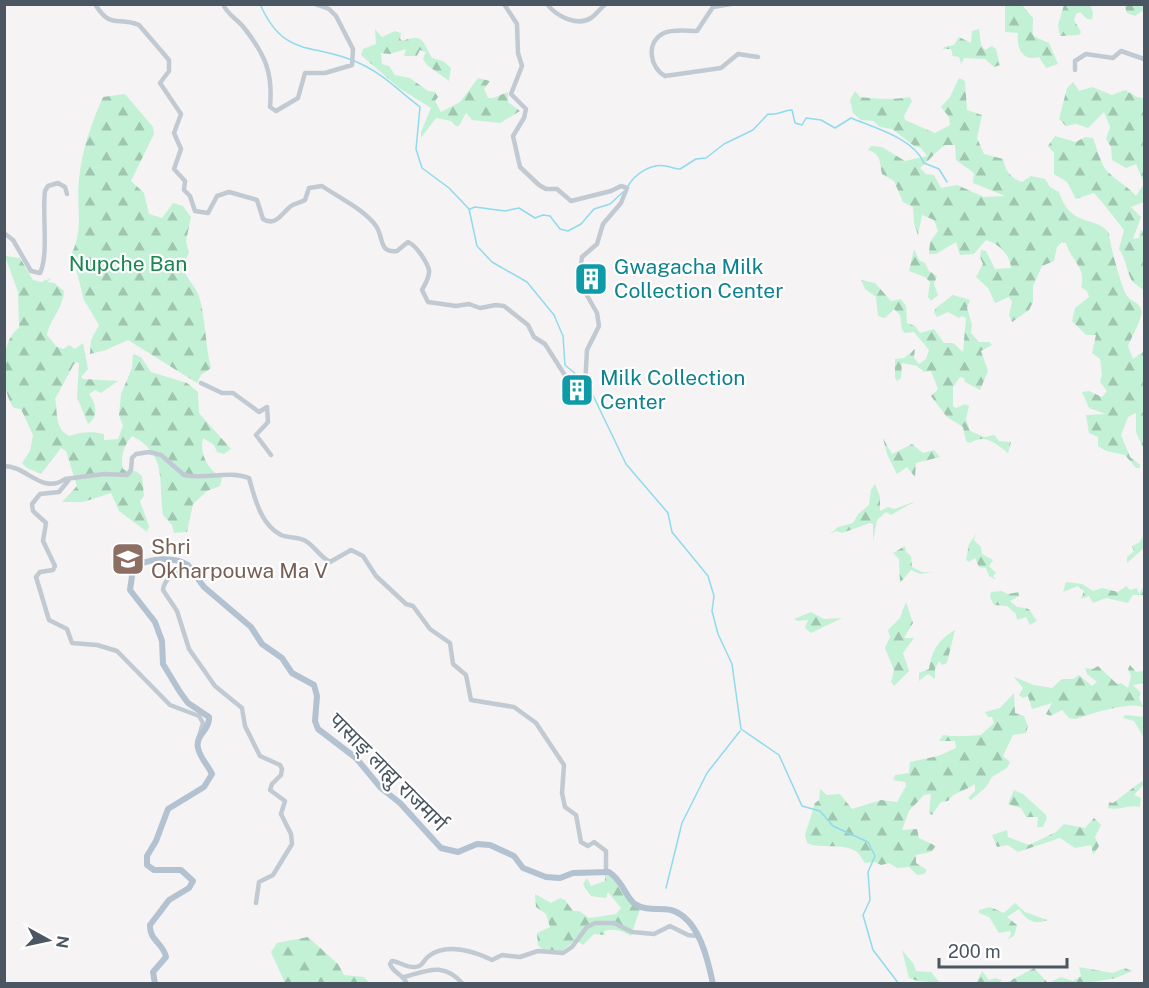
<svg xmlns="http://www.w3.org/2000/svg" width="1149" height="988" font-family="'Public Sans','Noto Sans Devanagari',sans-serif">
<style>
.forest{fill:url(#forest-firs);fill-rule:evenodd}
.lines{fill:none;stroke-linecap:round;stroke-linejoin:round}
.stream{stroke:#90daee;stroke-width:1.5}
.minor{stroke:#c1cad2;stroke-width:4.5}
.major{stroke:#b3c2d1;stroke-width:6}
.labels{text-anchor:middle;stroke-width:4.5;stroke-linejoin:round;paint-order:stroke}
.park-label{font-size:21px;fill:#17864f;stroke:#fff}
.culture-label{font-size:21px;fill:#0d838f;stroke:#fff;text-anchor:start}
.education-label{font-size:21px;fill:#785e54;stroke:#fff;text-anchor:start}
.street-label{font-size:21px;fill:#4a5661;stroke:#fff}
</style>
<defs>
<pattern id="forest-firs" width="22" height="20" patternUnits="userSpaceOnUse" patternTransform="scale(1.5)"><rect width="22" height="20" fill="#c3f1d5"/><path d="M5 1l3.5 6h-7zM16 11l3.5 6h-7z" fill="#a0c6b0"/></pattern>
</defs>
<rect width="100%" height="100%" fill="#f5f3f3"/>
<path class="forest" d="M 1124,4 L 1144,5 L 1144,14 L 1142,11 L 1135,16 L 1127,13 Z
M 1005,5 L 1022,5 L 1033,18 C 1033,38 1029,34 1049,43 L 1058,64 L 1046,68 L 1039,57 C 1022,62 1016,47 1018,33 L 1005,32 Z
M 1064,5 L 1090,5 L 1093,13 L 1092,19 L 1087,19 L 1080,12 L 1076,14 L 1074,20 L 1081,32 L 1079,35 L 1060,36 L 1058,25 Z
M 375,29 L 382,37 L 395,31 L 401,33 L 400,39 L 403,41 C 424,32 423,43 432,58 L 443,61 L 451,68 L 449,81 L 427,65 L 423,59 L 426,52 L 420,50 L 417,56 L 404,56 L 406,49 L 390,54 L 381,53 L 382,64 L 389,66 L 395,75 L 410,78 L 428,91 L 435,92 L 438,97 L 435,101 L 441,112 L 460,102 L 478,78 L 490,81 L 484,89 L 488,98 L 493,98 L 508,92 L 508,102 L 520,111 L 500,123 L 472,120 L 466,113 L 459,126 L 456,126 L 451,121 L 436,118 L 421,138 L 421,132 L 431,108 L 399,88 L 361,55 L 363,49 L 376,44 Z
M 979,29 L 981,45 L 985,50 L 992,46 L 996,49 L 1000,65 L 994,67 L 985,59 L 964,58 L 961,64 L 963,71 L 959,57 L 953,56 L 951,49 L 943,49 L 944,47 L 954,45 L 959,37 L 971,43 L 972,31 Z
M 959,78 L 965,81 L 967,110 L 982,115 L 977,138 L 984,154 L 1003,159 C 1005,170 1010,178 1022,182 L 1031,176 L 1045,179 L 1050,187 L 1059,192 C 1071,229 1094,214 1109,233 C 1109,242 1122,289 1127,296 C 1133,303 1139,301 1142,312 C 1139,325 1133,334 1128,346 L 1133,359 L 1144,351 L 1144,450 L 1136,432 L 1136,413 L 1128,417 L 1121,435 L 1130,457 L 1140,465 L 1140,468 L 1136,468 L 1125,455 L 1106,451 L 1098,446 L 1098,437 L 1089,433 L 1086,415 L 1106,414 L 1089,408 L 1082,392 L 1089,391 L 1102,397 L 1107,391 L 1100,382 L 1102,374 L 1100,359 L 1092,353 L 1096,335 L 1086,335 L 1072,321 L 1075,308 L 1089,297 L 1087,291 L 1081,287 C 1087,268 1070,259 1066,243 L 1062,242 L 1057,247 L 1054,261 L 1042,266 L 1033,286 L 1033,302 L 1029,310 L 1012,322 L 1009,315 L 1012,302 L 1009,297 L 995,303 L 988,288 L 976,277 L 983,264 L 980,257 L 981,250 L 986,251 L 995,269 L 1011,268 C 1010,254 999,244 986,240 L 974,254 L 960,255 L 956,242 L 936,254 L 929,254 L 930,242 L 938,231 L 934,220 L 922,215 L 918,235 L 914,223 L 913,207 L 903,202 L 894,181 L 882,174 C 880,164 881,153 868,150 L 871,146 L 882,147 L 905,161 L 927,156 L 921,148 L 914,146 L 892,129 L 880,127 L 873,121 L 861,120 L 853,113 L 850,100 L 855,91 L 860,97 C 878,99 892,100 910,97 L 912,101 L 904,116 L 905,120 L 935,133 L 950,125 L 949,117 L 941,107 L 950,97 ZM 945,145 L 955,145 L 956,160 L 974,173 L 973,183 L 1005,196 L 984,197 L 957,185 L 941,188 L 934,175 L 926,174 L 920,168 C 929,161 936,151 945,145 Z
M 1073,82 L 1079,91 L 1092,87 L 1112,95 L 1125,90 L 1137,97 L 1144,98 L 1144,183 L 1136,164 L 1126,168 L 1112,160 L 1111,147 L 1106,139 L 1110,127 L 1104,112 L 1088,128 L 1076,124 L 1066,126 L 1059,119 L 1067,88 Z
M 125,94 L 153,127 L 154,134 L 131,181 L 144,193 L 149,214 L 162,218 L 173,203 L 183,206 L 191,217 L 186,241 L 189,253 L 182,267 C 186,277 195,286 199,296 C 206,320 205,344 211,368 L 201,375 L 197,383 L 128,340 L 106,350 L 90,354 L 91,340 L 99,325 L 84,300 L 72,253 C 84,228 76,205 79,179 C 82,150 91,124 103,97 Z
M 1055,136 L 1076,142 L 1085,137 L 1093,138 C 1097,148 1100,162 1106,170 C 1115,180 1128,186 1136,196 L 1144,184 L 1144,202 L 1131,207 L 1141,217 L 1133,239 L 1139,238 L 1140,231 L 1144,230 L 1144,291 C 1141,287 1135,285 1132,281 C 1126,270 1126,258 1119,249 L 1124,230 C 1114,217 1105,205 1094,193 L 1076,199 L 1067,182 L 1054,174 L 1054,153 L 1048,146 Z
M 914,249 L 919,260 L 925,263 L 929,271 L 937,276 L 934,284 L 938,295 L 931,301 L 928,297 L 930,282 L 925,277 L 909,271 Z
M 5,256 L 20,258 L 33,280 L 41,282 L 52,278 L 47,282 L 54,283 L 64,291 C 63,309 50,319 47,335 L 56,346 L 63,349 L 69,345 L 75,349 L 83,343 L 88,369 L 81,377 L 83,379 L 118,381 L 101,393 L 95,390 L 89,394 C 96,403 99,417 88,424 L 77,397 L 79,364 L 77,362 L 74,364 L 55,399 C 58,411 54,430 70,436 C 80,432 91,431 104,434 L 104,440 L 118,439 L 123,426 L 119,415 L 121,394 L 132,368 L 133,354 L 141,357 L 151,372 L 187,383 L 198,392 L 199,413 L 231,449 L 224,454 L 217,452 L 214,445 L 203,438 C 199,455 208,469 222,478 L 220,486 L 207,491 L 193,504 L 187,532 L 174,533 L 172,525 L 163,515 C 158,482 168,454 132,436 C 124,445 120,457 123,469 L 129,472 L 136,471 L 142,476 L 144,496 L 140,501 L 149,526 L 147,532 L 119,511 L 111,493 L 83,502 L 62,502 L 77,486 L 66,451 L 61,448 L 41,474 L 27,468 L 22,463 L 30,451 L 33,435 L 21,409 L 14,408 C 0,391 0,339 19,328 L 18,292 Z
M 861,280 L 875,283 L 891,301 L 901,299 L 906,306 L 907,323 L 915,326 L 920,333 L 934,329 L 944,343 L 953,343 L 963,352 L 966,318 L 962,316 L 959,318 L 948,312 L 937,317 L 934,312 L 936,308 L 953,295 L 970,300 L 967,308 L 972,325 L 971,333 L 979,342 L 989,342 L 992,345 L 981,351 L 988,371 L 980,390 L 965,382 L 964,378 L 960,377 L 953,387 L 953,406 L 956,408 L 965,404 L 969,406 L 966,419 L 970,431 L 985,437 L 994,435 L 999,441 L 1011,442 L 1008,453 C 996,444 985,433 970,443 L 966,441 L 963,427 L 947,417 L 931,396 L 938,389 L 931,371 L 924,372 L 917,366 L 902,363 L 901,378 L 897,381 L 895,378 L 895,359 L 904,358 L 915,349 L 914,358 L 919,364 L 926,359 L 929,350 L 914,332 L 905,333 L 902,330 L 900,315 L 894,309 L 885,318 L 878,316 L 876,297 L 865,289 Z
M 883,438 L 892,454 L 912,444 L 923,453 L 934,450 L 940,457 L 916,463 L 915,477 L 907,467 L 897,474 L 887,454 Z
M 875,484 L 880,497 L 880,511 L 888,507 L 894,509 L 914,502 L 891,515 L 886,512 L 877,520 L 873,541 L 873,524 L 870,523 L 842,533 L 836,531 L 830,534 L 838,527 L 853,523 L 858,514 L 869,505 L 871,490 Z
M 976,534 L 974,540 L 981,547 L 982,554 L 993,560 L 989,566 L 996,573 L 993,576 L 995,579 L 989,576 L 986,568 L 979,567 L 975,558 L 969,562 L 966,560 L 969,544 Z
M 1142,536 L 1144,548 L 1127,563 L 1127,557 L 1134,551 L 1132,546 L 1140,542 Z
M 905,546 L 906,552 L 911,556 L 912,567 L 922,572 L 932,572 L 920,574 L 911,570 L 900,583 L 899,559 L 893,553 Z
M 1066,582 L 1082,584 L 1093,591 L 1102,588 L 1118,592 L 1126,586 L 1130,590 L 1137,588 L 1139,594 L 1144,586 L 1144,595 L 1133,595 L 1128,603 L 1106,598 L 1093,603 L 1089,596 L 1081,599 L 1084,591 L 1078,586 L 1063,592 Z
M 1002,591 L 1008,594 L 1019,592 L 1019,596 L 1010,601 L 1017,607 C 1034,609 1027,608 1037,621 L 1030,625 L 1026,617 L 1017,620 L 1016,614 L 1007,606 L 994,605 L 990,597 L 991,592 Z
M 906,602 L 913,623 L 904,638 L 914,638 L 903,653 L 909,671 L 894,686 L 891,682 L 894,670 L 885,648 L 890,637 L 888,630 L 900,618 Z
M 811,612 L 824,619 L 842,618 L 811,633 L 805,628 L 808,620 L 797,621 L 794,619 Z
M 955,630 L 947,663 L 942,665 L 939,661 L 935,669 L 935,679 L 928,674 L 919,681 L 919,673 L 929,669 C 932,650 939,639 955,630 Z
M 1130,665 L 1136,672 L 1144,671 L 1144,683 L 1133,685 L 1141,693 L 1139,698 L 1144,708 C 1134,700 1090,714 1076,719 L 1069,718 L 1062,710 L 1050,716 L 1046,714 L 1052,703 L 1032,709 L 1028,696 L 1023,698 L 1019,695 L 1023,688 L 1014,677 L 1034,685 L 1052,688 L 1062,679 L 1073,679 L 1079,675 L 1092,686 L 1097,682 L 1087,674 L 1085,668 L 1093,669 L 1098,666 L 1117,684 L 1121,683 L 1128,688 L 1131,676 L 1128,669 Z
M 1014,693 L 1015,713 L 1024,716 L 1028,726 L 1026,733 L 1013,735 L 1003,756 L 1010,762 L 1007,768 L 992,777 L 986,787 L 971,800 L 968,798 L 975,791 L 975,784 C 966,791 953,792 948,801 L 941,802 L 932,815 L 929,813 L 931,794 L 924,795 L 909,811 L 902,830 L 917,829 L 919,838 L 936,846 L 931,852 L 916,855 L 916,863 L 927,870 L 924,874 L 917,875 L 909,867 L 897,868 L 889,863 L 881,865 L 875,862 L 865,863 C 863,861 859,853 857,852 C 842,842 823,850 807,843 L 805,835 L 815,803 L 819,800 L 820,789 L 827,795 L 840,794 L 852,809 L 881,800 L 897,802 L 906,786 L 905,782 L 893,780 L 895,775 L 909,773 L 910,762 L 938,756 L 956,748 L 955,741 L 939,741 L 943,735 C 955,737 969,736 981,735 L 994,723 L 992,717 L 988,717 L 985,712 L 1000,708 Z
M 1125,715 L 1144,717 L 1144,738 L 1134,721 L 1123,718 Z
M 1142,781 L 1144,784 L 1134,795 L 1141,798 L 1140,807 C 1128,804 1119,811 1108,808 L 1109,802 L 1113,803 Z
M 1014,790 L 1023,794 L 1045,814 L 1047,818 L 1043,827 L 1037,827 L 1038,817 L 1026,817 L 1021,808 L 1008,804 Z
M 1094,818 L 1101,825 L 1095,837 L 1099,846 L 1093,855 L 1091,845 L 1075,848 L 1060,838 L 1018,852 L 1008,845 L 997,847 L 992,835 L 1007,830 L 1008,837 L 1029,845 L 1056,832 L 1064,824 L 1085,828 Z
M 605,875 L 612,877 L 640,909 L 631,936 C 623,931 614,928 604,931 L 605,935 L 594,934 L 583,945 L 576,940 L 562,951 L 544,951 L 538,945 L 537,933 L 550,927 L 546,914 L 536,907 L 535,894 L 551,903 L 560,898 L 565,900 L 573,911 L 579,911 L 589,918 L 616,914 L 621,908 L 608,892 L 606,898 L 591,896 L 583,884 L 587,878 L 591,886 L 605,881 Z
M 1015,903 L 1025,912 L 1047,920 C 1035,926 1025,919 1019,909 L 1007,917 L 1017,925 L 1014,936 L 1008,939 L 1011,934 L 1010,931 L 999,933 L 989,917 L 979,913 L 979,910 L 990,907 L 1004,913 Z
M 308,937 L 338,964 L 344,975 L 364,977 L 369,983 L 285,983 L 271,952 L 277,943 Z
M 902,950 L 913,963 L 916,971 L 931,972 L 940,983 L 918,981 L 909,978 Z
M 1079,967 L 1112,973 L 1125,968 L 1132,971 L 1116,978 L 1086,983 L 1006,983 L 1034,968 L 1048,983 L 1061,977 L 1073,981 L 1081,976 Z
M 982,971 L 989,980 L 995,978 L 1002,980 L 999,983 L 976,983 Z"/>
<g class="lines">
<path class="stream" d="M 260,4 C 285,61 314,41 361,64 C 383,74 400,92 420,107 L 416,149 L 422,168 L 449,188 L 469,209 L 477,246 L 492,262 L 527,282 L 554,315 L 563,336 L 565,365 L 584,381
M 628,186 C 635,174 651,163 666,166 C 671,167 674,169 680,169 L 696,159 L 706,158 L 724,144 L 753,130 L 768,114 C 778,116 783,110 792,110 L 795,123 L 802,125 L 806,118 L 821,120 L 835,128 L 851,118 C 875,128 913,138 924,163 L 939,169 L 947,182
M 470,209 L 475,207 L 505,211 L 519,208 L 535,218 L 543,215 L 550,216 L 560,229 L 568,231 L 581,224 L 594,209 L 610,204 L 623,192
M 588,385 L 626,464 L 668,513 L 672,532 L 708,576 L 714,596 L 712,611 L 718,634 L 732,664 L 741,729 L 779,755 L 802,806 L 820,811 L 833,826 L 868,842 L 875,856 L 868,872 L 870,900 L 863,915 L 873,950 L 899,984
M 666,888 L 682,823 L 707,773 L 740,731"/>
<path class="minor" d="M 95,4 C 111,30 117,16 139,25 L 169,60 L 169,71 L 160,83 L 181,114 L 174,133 L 181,149 L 174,169 L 185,181 L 184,190 L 190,196 L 195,211 L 208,213 L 217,196 L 229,192 L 257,200 L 263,219 C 276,227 282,213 291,206 C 295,203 300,203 305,200 L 309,188 L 322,186 C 338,197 365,210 376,226 C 384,237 378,253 397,251 L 408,242 C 416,245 427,262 429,270 C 430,277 425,284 422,290 L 428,302 L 456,306 L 469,304 L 480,308 L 496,305 L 504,306 L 528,325 L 534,337 L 545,344 L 573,388 L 578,384 L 585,386 L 587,350 L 599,326 L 597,313 L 585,292 L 586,274 L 581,264 L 582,257 L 597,244 L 603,224 L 621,203 L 627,188 L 621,186 L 611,191 L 571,201 L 557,189 L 546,189 L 539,185 L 520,167 L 513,136 L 524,118 L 526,109 L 511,94 L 522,66 L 518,53 L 517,24 L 504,4
M 223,4 C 228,16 238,19 245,29 C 266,56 273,74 270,107 L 276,111 L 298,98 L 305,73 L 325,73 L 352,65 L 353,49 L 336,16 L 329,9 L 315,4
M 547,4 C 556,16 577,27 591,18 C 597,14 600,8 606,4
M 731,4 L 713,7 L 697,31 C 687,31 673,29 664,33 C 645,42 650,68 665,76 L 721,68 L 738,54 L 758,57
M 1075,70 L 1075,61 L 1086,54 L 1113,58 L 1121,51 L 1144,59
M 4,233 L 13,240 L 31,271 L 40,273 C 49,255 42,213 45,191 L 48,186 L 58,183 L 65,187 L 67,194
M 201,383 L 222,393 L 233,393 L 259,412 L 267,407 L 268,422 L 256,435 L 271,455
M 4,466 C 27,466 42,495 65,479 L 68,481 L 59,492 L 40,494 L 32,504 L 33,511 L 46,523 L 43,541 L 55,566 L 53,570 L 40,572 L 36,577 L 49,620 L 67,629 L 72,643 L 97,645 L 117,651 L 170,705 L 199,716 L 203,723 L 198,740
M 65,479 L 104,474 L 127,475 L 131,470 L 132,458 L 136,454 L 149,452 L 161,455 L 184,475 C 206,480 228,470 249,478 C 255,498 260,524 281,535 C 288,538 297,537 304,540 C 314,545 319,556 330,562 L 351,550 L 363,556 L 376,576 L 406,604 L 413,606 L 430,629 L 450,643 L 453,664 L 466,675 L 471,700 L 514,707 L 536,723 L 564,765 L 562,793 L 565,807 L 576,815 L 581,842 L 588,846 L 594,842 L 606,851 L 606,872
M 190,567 C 178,572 164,577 163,590 L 177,611 L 189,649 L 215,686 L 242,708 L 245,726 L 260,756 L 280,765 L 282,769 L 281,775 L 272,784 L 270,790 L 285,801 L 281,814 L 291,834 L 292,844 L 273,875 L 259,882 L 256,903
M 404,977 C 427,971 443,961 463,984
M 407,984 C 403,974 393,973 390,964 L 392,961 C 400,962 407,968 415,967 C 423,967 423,960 429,956 C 446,942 476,952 492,960 L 502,955 L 520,957 L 538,951 L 563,953 L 572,947 L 587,927 L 595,923 L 614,923 L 632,932 L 654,934 L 670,926 L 688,935 L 697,936"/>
<path class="major" d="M 155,984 L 153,972 L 166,957 C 164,944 149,940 150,925 L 169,900 L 189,888 L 193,881 L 181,870 L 154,870 L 147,865 L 147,856 L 156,841 L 168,809 L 204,787 L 212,774 C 208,765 200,758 198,748 C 195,735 210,730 209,717 L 188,703 L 180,692 L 163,664 L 162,641 L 155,622 L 130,590 L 133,569 C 145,558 173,556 188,565 L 204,587 L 251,627 L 262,644 L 282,658 L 292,673 L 314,685 L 317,696 L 315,721 L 318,729 L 356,758 L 381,788 L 400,803 L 441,848 L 458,852 L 477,844 L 490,845 L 514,856 L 523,868 L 546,877 L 560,878 L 573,873 L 609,872 C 624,882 625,897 635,904 C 647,912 659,907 671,910 C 699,918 708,960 713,984"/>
</g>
<defs>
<g id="building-square" transform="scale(1.725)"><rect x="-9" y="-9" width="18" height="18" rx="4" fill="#0f9aa8" stroke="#fff"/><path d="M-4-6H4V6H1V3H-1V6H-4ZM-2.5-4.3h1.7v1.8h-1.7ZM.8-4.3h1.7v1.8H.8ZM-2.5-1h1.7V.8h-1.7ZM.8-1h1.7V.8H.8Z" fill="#fff"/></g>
<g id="school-square" transform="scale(1.725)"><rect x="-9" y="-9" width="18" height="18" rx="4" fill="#8d6e63" stroke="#fff"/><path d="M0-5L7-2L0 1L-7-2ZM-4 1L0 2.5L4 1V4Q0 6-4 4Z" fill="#fff"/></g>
</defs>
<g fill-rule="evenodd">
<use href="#building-square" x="591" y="279"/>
<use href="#building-square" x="577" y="390"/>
<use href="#school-square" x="128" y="559"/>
</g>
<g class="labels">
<g class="park-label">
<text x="128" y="271">Nupche Ban</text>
</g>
<g class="culture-label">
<text x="614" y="274">Gwagacha Milk<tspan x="614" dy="24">Collection Center</tspan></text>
<text x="600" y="385">Milk Collection<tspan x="600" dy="24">Center</tspan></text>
</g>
<g class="education-label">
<text x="151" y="554">Shri<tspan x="151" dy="24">Okharpouwa Ma V</tspan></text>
</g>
<g class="street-label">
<text transform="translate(388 772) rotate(45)" y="7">पासाङ् लाह्मु राजमार्ग</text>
</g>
</g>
<rect width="1149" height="988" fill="none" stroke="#4a5661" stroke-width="12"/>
<g transform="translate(48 940) rotate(98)" stroke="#ffffff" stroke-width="4.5" paint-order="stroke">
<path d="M0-4.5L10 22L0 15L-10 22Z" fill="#4a5661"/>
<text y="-9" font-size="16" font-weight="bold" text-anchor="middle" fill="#4a5661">N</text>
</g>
<path d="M939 958v9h128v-9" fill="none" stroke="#4a5661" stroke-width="3"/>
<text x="948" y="958" font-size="18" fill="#4a5661" stroke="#ffffff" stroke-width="4.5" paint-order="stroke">200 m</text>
</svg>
